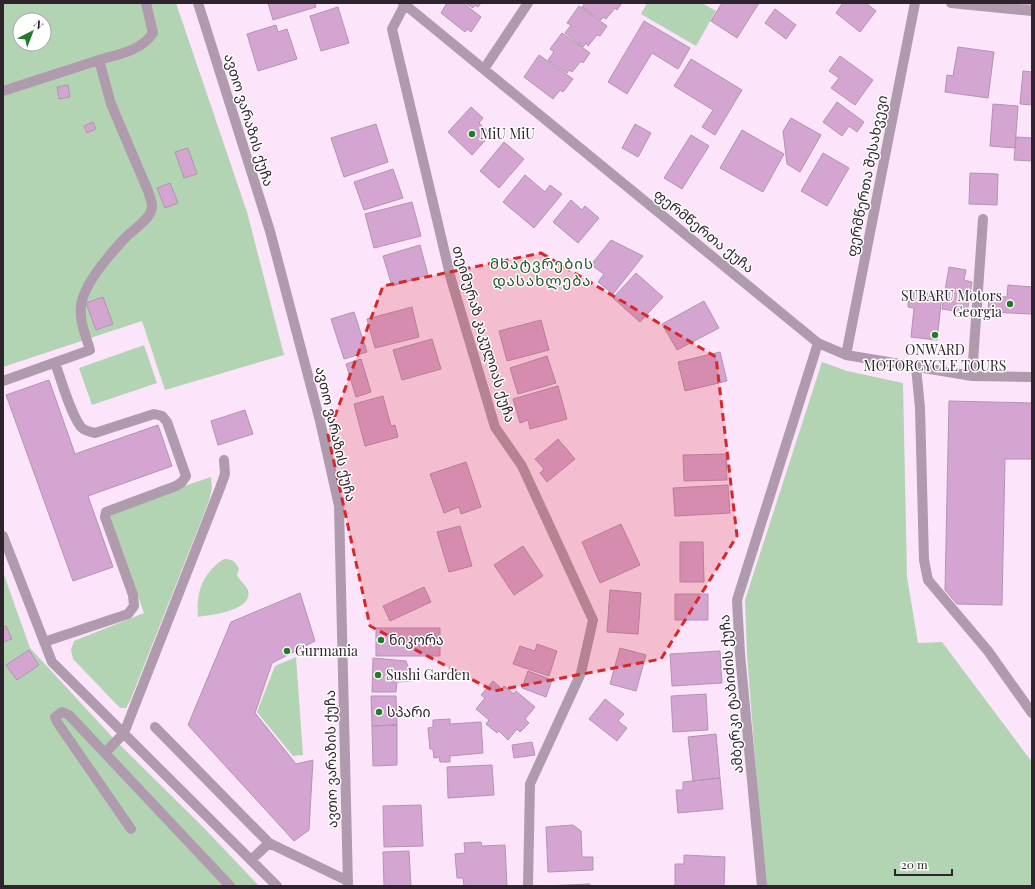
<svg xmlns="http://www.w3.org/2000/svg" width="1035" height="889" font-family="'Playfair Display','Noto Sans Georgian',serif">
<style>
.green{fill:#b3d4b3;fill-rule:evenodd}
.building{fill:#d5a5d1;stroke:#b095ae}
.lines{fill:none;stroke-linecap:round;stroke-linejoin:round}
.minor{stroke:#b09aae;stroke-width:10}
.marked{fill:#d62828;fill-opacity:0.2;stroke:#d62828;stroke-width:3;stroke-dasharray:8 5;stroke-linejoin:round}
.poi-dot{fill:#207c2c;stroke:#fff;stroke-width:1.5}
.labels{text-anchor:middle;stroke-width:3;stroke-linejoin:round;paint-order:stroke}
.street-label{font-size:14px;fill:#2e242d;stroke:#fff}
.poi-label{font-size:14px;fill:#2e242d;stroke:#fff;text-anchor:start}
.neighbourhood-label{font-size:15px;letter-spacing:1px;fill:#1f5724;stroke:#fff}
</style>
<rect width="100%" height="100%" fill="#fce4fa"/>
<path class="green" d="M 3,3 L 176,3 L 247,212 L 284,355 L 165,390 L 142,321 L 3,367 ZM 20,20 L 44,20 L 44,44 L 20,44 Z
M 647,3 L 702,3 L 716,11 L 696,46 L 641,14 Z
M 144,345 L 157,383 L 92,405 L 79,368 Z
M 822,362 L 847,371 L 903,383 L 907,577 L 918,643 L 942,642 L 1032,762 L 1032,886 L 765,886 L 747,655 L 745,600 Z
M 211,477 L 212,488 L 209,501 L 130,701 L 126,708 L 120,708 L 73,659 L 71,650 L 74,641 L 144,613 L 108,512 Z
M 224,559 C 232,559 235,561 239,569 L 237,575 C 240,581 246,585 248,590 C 254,611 211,615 198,617 C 196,593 202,573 224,559 Z
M 3,572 L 30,648 L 116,741 L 204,828 L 259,886 L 3,886 Z
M 296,657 L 303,755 L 293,756 L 257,712 L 275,666 Z"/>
<path class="building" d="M 268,3 L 315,3 L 316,7 L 273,20 Z
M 447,3 L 463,3 L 481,17 L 471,32 L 467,29 L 465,32 L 441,13 Z
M 465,3 L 481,3 L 478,7 L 475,5 L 473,8 Z
M 585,3 L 622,3 L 617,10 L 615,8 L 606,19 L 603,17 L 601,20 L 582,7 Z
M 722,3 L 759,3 L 737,38 L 711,21 Z
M 843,3 L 866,3 L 876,11 L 860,32 L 836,13 Z
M 1010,3 L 1032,3 L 1032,7 Z
M 579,6 L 607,26 L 600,36 L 597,35 L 588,46 L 586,43 L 583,47 L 565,33 L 571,25 L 567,23 Z
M 338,7 L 349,43 L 321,51 L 310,16 Z
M 775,9 L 796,25 L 786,39 L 765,23 Z
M 644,21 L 690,48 L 678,69 L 652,53 L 627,94 L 608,82 Z
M 276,25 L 278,32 L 287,29 L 297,59 L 258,71 L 247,34 Z
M 562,33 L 590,53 L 583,63 L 581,61 L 572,72 L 569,70 L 567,73 L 548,60 L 554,52 L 550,49 Z
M 958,47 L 994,52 L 988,98 L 945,92 L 947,75 L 953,76 Z
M 539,55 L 573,79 L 563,92 L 560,90 L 553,99 L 524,77 Z
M 840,56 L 873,80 L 855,105 L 831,88 L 839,78 L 829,71 Z
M 691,59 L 742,90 L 715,135 L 702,127 L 713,110 L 674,86 Z
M 1023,71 L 1032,72 L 1032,105 L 1020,104 Z
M 68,85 L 70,97 L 59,99 L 57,87 Z
M 837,102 L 864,122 L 857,132 L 849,126 L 842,136 L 823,122 Z
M 993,104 L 1018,106 L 1015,148 L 990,146 Z
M 471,107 L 483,118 L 479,123 L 491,134 L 472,155 L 448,132 Z
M 791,118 L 821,135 L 800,172 L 787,164 L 783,131 Z
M 93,122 L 96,129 L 87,133 L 84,126 Z
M 376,124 L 388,162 L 344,177 L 331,138 Z
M 635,124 L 651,133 L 638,157 L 622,148 Z
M 742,130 L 784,154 L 763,192 L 720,168 Z
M 691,135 L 709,146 L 682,189 L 664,178 Z
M 1016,137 L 1032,138 L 1032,161 L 1014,160 Z
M 504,142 L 524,159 L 499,188 L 480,171 Z
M 188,148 L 197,174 L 184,178 L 175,152 Z
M 823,153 L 849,168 L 827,206 L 801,191 Z
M 393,169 L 403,198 L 364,210 L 354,182 Z
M 970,173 L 998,174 L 997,205 L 969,204 Z
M 525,175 L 545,192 L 550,185 L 562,194 L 534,228 L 503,202 Z
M 170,183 L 178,203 L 165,208 L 157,188 Z
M 571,200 L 582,210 L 585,206 L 599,218 L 578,243 L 553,222 Z
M 412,202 L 421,236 L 374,248 L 365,214 Z
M 611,240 L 643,256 L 613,294 L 598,282 L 604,274 L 591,265 Z
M 420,245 L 428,275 L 392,286 L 383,256 Z
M 949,267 L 966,270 L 964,280 L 972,282 L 967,313 L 942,309 Z
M 636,273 L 663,297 L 640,322 L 613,298 Z
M 1008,285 L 1032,287 L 1032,314 L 988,312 L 989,296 L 1007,297 Z
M 909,291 L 942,295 L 937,340 L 911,337 L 914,308 L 908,307 Z
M 103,297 L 113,324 L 96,330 L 86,303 Z
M 704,301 L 719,328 L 677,350 L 662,324 Z
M 412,307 L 419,337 L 375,348 L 367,319 Z
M 354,312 L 367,352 L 344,359 L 331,319 Z
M 541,320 L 549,350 L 507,361 L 499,331 Z
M 432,339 L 441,369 L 402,380 L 393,350 Z
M 720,352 L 727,381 L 685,391 L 678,362 Z
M 547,356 L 556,383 L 518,394 L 510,368 Z
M 361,359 L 371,392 L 356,397 L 346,364 Z
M 49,380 L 75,454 L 158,425 L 172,466 L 88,496 L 113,567 L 73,581 L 6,395 Z
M 558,386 L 567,419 L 530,429 L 528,420 L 520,423 L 513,399 Z
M 383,396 L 391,426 L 395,425 L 398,437 L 365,446 L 354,404 Z
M 949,401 L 1032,403 L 1032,459 L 1005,459 L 1002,605 L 957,604 L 945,590 Z
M 245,410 L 253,434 L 218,445 L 211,421 Z
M 558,439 L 575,459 L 547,482 L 540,473 L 544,469 L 535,459 Z
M 726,454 L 727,480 L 684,481 L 683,455 Z
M 466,462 L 481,507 L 461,514 L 459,507 L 444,513 L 430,474 Z
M 728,485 L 730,513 L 675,516 L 673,488 Z
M 621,524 L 640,565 L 600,583 L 582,542 Z
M 460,526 L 472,566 L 449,572 L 437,532 Z
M 680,542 L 703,542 L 704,582 L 680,582 Z
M 523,546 L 543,576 L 514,595 L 494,565 Z
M 424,587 L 431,602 L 390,621 L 383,606 Z
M 610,590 L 641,593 L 638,634 L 607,632 Z
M 300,593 L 315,641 L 272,663 L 255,713 L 296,764 L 313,760 L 309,830 L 294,841 L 188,725 L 231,622 Z
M 675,594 L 708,594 L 708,620 L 675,620 Z
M 6,626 L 12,639 L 3,642 L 3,627 Z
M 376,628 L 440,628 L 440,656 L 376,656 Z
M 537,644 L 557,651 L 549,676 L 513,664 L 520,646 L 535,651 Z
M 620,648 L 646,655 L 636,691 L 610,684 Z
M 29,650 L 39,665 L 17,680 L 6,665 Z
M 720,651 L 722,683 L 672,686 L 670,654 Z
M 373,658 L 406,661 L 413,681 L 397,682 L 396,692 L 372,692 Z
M 528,671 L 552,680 L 546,697 L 522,688 Z
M 493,681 L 502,689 L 504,686 L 514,694 L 516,691 L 535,707 L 525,719 L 529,723 L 520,732 L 517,729 L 508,740 L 499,731 L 497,733 L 486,724 L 489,720 L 476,709 L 485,698 L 481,695 Z
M 706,694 L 708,730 L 673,732 L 671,696 Z
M 371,696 L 396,696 L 397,725 L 372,726 Z
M 605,699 L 624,714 L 618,721 L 627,728 L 617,741 L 589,719 Z
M 450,719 L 450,724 L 481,722 L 483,753 L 450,756 L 450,762 L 440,762 L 439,757 L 434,758 L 433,749 L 430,749 L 428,728 L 433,727 L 433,720 Z
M 397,725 L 397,765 L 373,766 L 372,726 Z
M 716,734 L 720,778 L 693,781 L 688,737 Z
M 532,742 L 535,755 L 514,758 L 512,745 Z
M 492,765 L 494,795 L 448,798 L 447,767 Z
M 720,778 L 723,809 L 678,813 L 676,790 L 683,790 L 683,782 Z
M 421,805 L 423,846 L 384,847 L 383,806 Z
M 573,825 L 581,831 L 582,857 L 593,857 L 593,870 L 548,872 L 546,827 Z
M 481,842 L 482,846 L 505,845 L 507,886 L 464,886 L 463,878 L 457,878 L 455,854 L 465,853 L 464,843 Z
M 409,851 L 411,886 L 384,886 L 383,852 Z
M 684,855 L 725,857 L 724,886 L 675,886 L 675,864 L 684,864 Z
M 590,884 L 590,886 L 544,886 Z"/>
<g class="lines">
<path class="minor" d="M 198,3 L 270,231 L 320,421 L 339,506 L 348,886
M 403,3 L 818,343 L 846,355 L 972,376 L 1032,377
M 951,3 L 1032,11
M 405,4 L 392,29 L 451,279 L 495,427 L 522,466 L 593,620 L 581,673 L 530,784 L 528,886
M 484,69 L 528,3
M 3,91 L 99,60
M 846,355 L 915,3
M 916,367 L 920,408 L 924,560 L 928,580 L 988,651 L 1032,713
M 972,376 L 983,219
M 3,381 L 90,350 C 86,336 79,321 81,306 C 83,285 111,253 125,238 C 133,229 152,219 152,206 C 152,201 149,195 148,191 L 111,104 L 99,60 C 119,54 141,51 153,33 L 146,3
M 3,536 L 52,662 L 277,886
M 44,642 L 128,614 L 134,606 L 133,595 L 105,517 L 106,512 L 176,486 L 182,482 L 186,476 L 167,422 L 162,416 L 154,414 L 95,433 C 90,432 85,431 81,427 C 71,415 61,379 55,363
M 155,727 L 269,843 L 348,881
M 105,753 L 124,733 L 220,488 L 225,474 L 224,460
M 131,829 L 57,722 L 55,717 L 62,712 L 69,715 L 230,886
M 251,860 L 269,843
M 762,886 L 740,654 L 737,600 L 818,343"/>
</g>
<path class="marked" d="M 541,253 L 716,357 L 737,536 L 661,659 L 494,691 L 370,626 L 328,435 L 383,286 Z"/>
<g class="poi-dot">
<circle cx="472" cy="134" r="4"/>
<circle cx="1010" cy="304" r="4"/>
<circle cx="935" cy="335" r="4"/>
<circle cx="381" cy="640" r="4"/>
<circle cx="287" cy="651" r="4"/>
<circle cx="378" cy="675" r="4"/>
<circle cx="379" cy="712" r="4"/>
</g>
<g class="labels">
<g class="street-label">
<text transform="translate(249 120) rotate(73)" y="5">ავთო ვარაზის ქუჩა</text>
<text transform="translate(867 176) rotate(-79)" y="5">ფერმწერთა შესახვევი</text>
<text transform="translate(704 231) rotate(39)" y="5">ფერმწერთა ქუჩა</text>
<text transform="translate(484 334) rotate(73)" y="5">თეიმურაზ კაკულიას ქუჩა</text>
<text transform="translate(336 434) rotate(77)" y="5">ავთო ვარაზის ქუჩა</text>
<text transform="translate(731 694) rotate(-95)" y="5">ამბერკი ტაბიძის ქუჩა</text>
<text transform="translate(331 759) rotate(-91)" y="5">ავთო ვარაზის ქუჩა</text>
</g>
<g class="poi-label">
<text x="480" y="139">MiU MiU</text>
<text x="1002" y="301" text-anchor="end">SUBARU Motors<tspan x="1002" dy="16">Georgia</tspan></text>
<text x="935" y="355" text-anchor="middle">ONWARD<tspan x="935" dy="16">MOTORCYCLE TOURS</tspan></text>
<text x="389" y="645">ნიკორა</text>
<text x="295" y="656">Gurmania</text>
<text x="386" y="680">Sushi Garden</text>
<text x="387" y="717">სპარი</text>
</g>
<g class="neighbourhood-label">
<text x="542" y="269">მხატვრების<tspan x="542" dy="17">დასახლება</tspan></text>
</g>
</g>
<rect width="1035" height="889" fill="none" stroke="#2e242d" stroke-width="8"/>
<g transform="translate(32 32) rotate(42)"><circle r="19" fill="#ffffff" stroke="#aba7ab"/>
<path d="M0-3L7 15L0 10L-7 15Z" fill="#207c2c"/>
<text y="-6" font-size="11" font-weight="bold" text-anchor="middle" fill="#2e242d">N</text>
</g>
<path d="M895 869v6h57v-6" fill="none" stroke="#2e242d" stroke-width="2"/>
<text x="901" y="869" font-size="12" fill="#2e242d" stroke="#ffffff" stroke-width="3" paint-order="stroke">20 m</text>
</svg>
